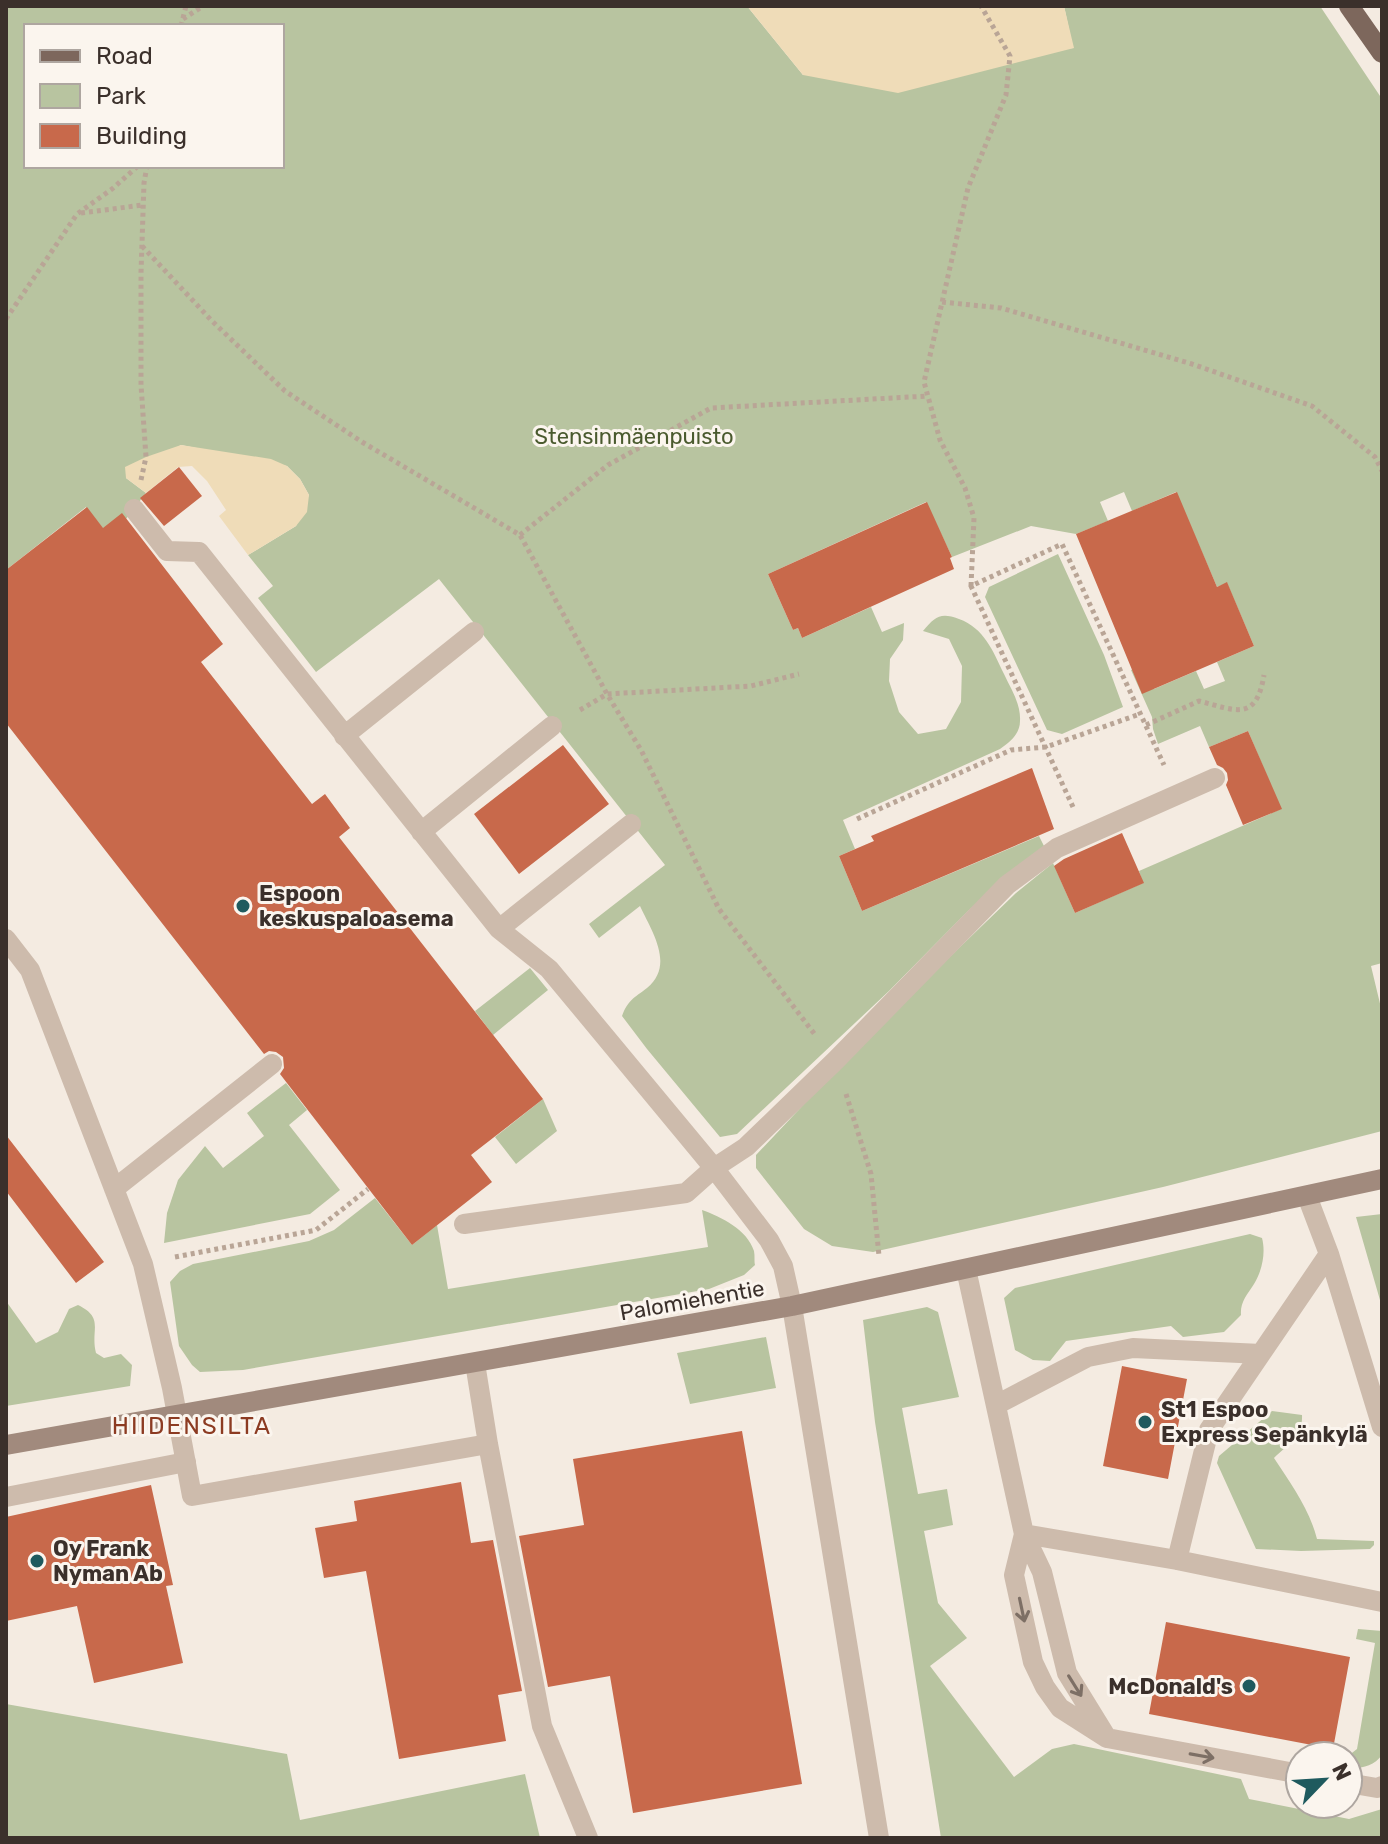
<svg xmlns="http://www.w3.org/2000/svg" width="1388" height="1844" font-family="Rubik,sans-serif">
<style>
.green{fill:#b8c4a0;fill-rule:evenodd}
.sand{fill:#efdcb8}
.building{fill:#c8694b}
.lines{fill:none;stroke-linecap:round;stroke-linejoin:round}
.path{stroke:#b9a596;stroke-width:5;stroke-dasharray:4 4;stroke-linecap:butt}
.lane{stroke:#cdbbac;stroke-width:20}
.secondary{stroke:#a18a7d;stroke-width:20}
.primary{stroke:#7d675c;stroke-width:20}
.oneway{stroke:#7d6f65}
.poi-dot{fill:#1f5a5e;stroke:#fbf5ee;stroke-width:3}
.labels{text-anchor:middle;stroke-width:6;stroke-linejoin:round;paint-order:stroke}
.park-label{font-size:22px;fill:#4a5a2e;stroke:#fbf5ee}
.poi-label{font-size:22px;font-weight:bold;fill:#3b302b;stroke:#fbf5ee;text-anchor:start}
.street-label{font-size:22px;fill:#3b302b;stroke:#fbf5ee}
.neighbourhood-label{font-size:24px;letter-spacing:2px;fill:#8c3b22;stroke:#fbf5ee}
</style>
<rect width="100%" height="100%" fill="#f4ebe1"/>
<path class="green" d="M 6,6 L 747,6 L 803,75 L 1073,48 L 1064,6 L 1320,6 L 1382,99 L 1382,963 L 1371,966 L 1382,1012 L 1382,1131 L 1163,1187 L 873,1252 L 832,1246 L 804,1229 L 756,1168 L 756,1155 L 872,1032 L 1016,893 L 1053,863 L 1075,913 L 1143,883 L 1139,871 L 1281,809 L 1248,731 L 1209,747 L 1200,726 L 1158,744 L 1153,729 L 1152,717 L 1131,670 L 1143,665 L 1154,689 L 1196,671 L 1204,689 L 1225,681 L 1217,662 L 1254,646 L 1227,583 L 1217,587 L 1176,492 L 1132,511 L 1124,492 L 1100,502 L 1108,521 L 1076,534 L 1031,526 L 952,557 L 926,502 L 768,574 L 793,630 L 798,628 L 802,638 L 871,607 L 882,632 L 904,623 L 903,640 L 890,659 L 889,681 L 899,712 L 918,734 L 946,729 L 961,702 L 962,666 L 949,639 L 923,631 C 935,617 940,612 959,619 C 984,628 993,651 1004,674 C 1011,689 1021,704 1020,721 C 1020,734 1010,742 1000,749 L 843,820 L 855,849 L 839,856 L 862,911 L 1039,836 L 1046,850 L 969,910 L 889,991 L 737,1134 L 720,1137 L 647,1049 L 622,1016 C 628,1000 634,998 647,988 C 675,965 652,932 640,906 L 599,938 L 589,924 L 665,865 L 439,579 L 316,672 L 258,598 L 273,586 L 248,555 L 296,526 L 309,495 L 300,479 L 287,466 L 181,445 L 126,478 L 146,493 L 126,519 L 107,534 L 86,507 L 6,570 ZM 26,26 L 282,26 L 282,166 L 26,166 Z
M 1058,554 L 1104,655 L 1123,707 L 1062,734 L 1047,730 L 985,597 L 989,587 Z
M 530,968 L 548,990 L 493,1035 L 475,1011 Z
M 286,1083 L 307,1110 L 289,1125 L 340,1190 L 310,1214 L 164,1243 L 167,1213 L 178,1180 L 205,1146 L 223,1168 L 264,1136 L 247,1113 Z
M 543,1099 L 557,1131 L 516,1164 L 495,1137 Z
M 375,1198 L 412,1245 L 437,1225 L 448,1289 L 708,1247 L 702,1210 C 721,1217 747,1229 754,1251 C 755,1256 754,1261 755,1265 L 744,1275 L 709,1289 L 243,1370 L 200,1372 L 192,1365 L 179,1346 L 170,1282 L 180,1271 L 193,1264 L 309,1241 L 334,1230 Z
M 1382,1214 L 1382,1307 L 1356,1217 Z
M 1250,1234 L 1262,1238 C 1266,1253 1262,1271 1254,1284 C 1247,1295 1240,1302 1241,1315 L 1224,1332 L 1183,1337 L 1171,1326 L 1066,1341 L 1050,1361 L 1033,1360 L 1015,1350 L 1004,1298 L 1015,1288 Z
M 6,1301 L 36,1343 L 58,1332 L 69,1309 L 78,1305 C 105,1318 90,1330 96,1353 L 104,1358 L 121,1354 L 132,1365 L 130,1386 L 6,1406 Z
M 927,1307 L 938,1312 L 959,1397 L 902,1408 L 918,1494 L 947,1489 L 953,1525 L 924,1531 L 938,1603 L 967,1638 L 930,1666 L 1014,1777 L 1052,1749 L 1074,1744 L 1241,1779 L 1249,1799 L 1349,1819 L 1382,1809 L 1382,1838 L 941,1838 L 875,1422 L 863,1320 Z
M 766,1337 L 776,1388 L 690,1404 L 677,1353 Z
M 1272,1411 L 1302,1415 C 1303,1437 1288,1444 1274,1458 C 1291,1484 1309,1508 1317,1539 L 1374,1541 L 1374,1545 L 1370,1549 L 1301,1551 L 1256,1549 L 1217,1463 L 1219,1456 Z
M 1358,1629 L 1382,1631 L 1382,1755 C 1374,1766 1361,1769 1348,1768 L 1348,1756 L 1357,1749 L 1375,1643 L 1356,1639 Z
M 6,1704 L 287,1754 L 300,1820 L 525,1774 L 540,1838 L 6,1838 Z"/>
<path class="sand" d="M 747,6 L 1064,6 L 1074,48 L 898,93 L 803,75 Z
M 181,445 L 271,459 L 287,466 L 300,479 L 309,495 L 307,512 L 296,526 L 248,555 L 219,516 L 226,510 L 207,481 L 192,466 L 178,467 L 146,493 L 126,478 L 125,467 L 146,457 Z"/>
<path class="building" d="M 179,467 L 202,496 L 164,526 L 140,498 Z
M 1177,492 L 1217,587 L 1227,582 L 1254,646 L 1142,694 L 1076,534 Z
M 927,502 L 952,557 L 950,558 L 954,569 L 802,638 L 798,628 L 793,630 L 768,574 Z
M 87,507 L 103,528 L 122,513 L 223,644 L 201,662 L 312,804 L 325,794 L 350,828 L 339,837 L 543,1099 L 471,1155 L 492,1182 L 412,1245 L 280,1074 L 284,1068 L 283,1057 L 276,1052 L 269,1051 L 264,1054 L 6,723 L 6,570 Z
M 1248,731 L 1282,809 L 1243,825 L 1226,785 L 1228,780 L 1227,773 L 1223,768 L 1217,765 L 1209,747 Z
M 563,745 L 609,804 L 519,874 L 474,814 Z
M 1032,768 L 1054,829 L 862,911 L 839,856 L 874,841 L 871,836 Z
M 1122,833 L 1144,883 L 1075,913 L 1054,866 L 1064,859 Z
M 6,1135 L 104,1262 L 76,1283 L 6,1191 Z
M 1122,1366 L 1187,1379 L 1168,1479 L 1103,1466 Z
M 742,1431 L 802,1784 L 633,1813 L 610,1676 L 548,1687 L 519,1536 L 584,1525 L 573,1459 Z
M 461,1482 L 471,1543 L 493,1540 L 522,1691 L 498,1695 L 506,1741 L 399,1759 L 366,1571 L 324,1578 L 315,1528 L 357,1521 L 354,1501 Z
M 151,1485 L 173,1585 L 166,1586 L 183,1663 L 94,1683 L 77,1606 L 6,1621 L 6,1517 Z
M 1166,1622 L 1350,1657 L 1333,1749 L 1149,1714 Z"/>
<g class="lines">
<path class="path" d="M 183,19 L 203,6
M 181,26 L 186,6
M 81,213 L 143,205
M 142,246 L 212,321 L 285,391 L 362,442 L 520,535 L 607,694 L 641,750 L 719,909 L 816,1036
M 942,302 L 1001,308 L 1192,364 L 1312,406 L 1375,457 L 1382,471
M 6,319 L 77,214 L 112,189 L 138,166
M 141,480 L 146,457 L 141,385 L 141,273 L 144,183 L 147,166
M 520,535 L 608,465 L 711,408 L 928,396
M 971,586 L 974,518 L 965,488 L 940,440 L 924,382 L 968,188 L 1006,95 L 1010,56 L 981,6
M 580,710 L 607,694 L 751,686 L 799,674
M 1146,725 L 1199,701 C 1235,710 1256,723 1264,675
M 1073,807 L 971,586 L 1062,544 L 1164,765
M 857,819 L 1011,750 L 1046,747 L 1140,714
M 846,1094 L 871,1174 L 879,1256
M 175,1257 L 316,1230 L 368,1189"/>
<path class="lane" d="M 134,509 L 167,551 L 199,552 L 499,929 L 549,969 L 714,1168 L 769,1240 L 783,1266 L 792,1306 L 879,1838
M 344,736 L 474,632
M 421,832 L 552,726
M 499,929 L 631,824
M 6,939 L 30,970 L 143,1264 L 172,1388 L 192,1496 L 488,1444
M 114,1189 L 272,1064
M 1307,1196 L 1329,1254 L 1382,1427
M 464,1224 L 686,1193 L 714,1168 L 746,1147 L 835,1061 L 1007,885 L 1057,848 L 1215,778
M 966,1269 L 1024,1534 L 1042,1572 L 1067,1673 L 1107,1738
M 475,1363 L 488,1444 L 542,1726 L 588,1838
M 996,1405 L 1088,1357 L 1133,1348 L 1261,1354
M 6,1497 L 186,1462
M 1024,1534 L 1014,1575 L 1033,1662 L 1045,1687 L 1060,1708 L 1107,1738 L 1300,1774
M 1024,1534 L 1177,1560 L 1382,1602
M 1177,1560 L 1209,1430 L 1329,1254
M 1348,1783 L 1377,1788 L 1382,1786"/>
<path class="secondary" d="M 6,1445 L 792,1306 L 1382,1179"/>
<path class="primary" d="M 1349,6 L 1382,53"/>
</g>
<defs><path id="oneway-shaft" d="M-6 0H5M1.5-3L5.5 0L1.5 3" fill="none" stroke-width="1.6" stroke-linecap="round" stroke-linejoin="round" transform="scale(2)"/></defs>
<g class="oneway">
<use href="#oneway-shaft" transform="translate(1022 1610) rotate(78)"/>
<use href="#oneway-shaft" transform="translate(1075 1686) rotate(58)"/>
<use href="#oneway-shaft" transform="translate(1202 1756) rotate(10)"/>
</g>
<g class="poi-dot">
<circle cx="243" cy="906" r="8"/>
<circle cx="1145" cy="1422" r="8"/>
<circle cx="37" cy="1561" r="8"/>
<circle cx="1249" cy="1686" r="8"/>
</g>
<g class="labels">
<g class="park-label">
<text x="634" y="444">Stensinmäenpuisto</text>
</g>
<g class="poi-label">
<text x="259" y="901">Espoon<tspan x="259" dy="25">keskuspaloasema</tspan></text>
<text x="1161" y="1417">St1 Espoo<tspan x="1161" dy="25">Express Sepänkylä</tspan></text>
<text x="53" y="1556">Oy Frank<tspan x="53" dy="25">Nyman Ab</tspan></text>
<text x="1233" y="1694" text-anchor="end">McDonald's</text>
</g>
<g class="street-label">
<text transform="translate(692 1300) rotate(-10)" y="8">Palomiehentie</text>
</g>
<g class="neighbourhood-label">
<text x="192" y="1434">HIIDENSILTA</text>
</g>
</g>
<rect width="1388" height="1844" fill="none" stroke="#3b302b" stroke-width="16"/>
<rect x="24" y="24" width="260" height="144" fill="#fbf5ee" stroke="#aea6a0" stroke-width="2"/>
<rect x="40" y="50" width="40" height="12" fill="#7d675c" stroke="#aea6a0" stroke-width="2"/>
<text x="96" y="64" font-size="24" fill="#3b302b">Road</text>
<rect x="40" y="84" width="40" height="24" fill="#b8c4a0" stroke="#aea6a0" stroke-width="2"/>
<text x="96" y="104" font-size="24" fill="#3b302b">Park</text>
<rect x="40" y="124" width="40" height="24" fill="#c8694b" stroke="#aea6a0" stroke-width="2"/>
<text x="96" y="144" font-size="24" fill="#3b302b">Building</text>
<g transform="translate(1324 1780) rotate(65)"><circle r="38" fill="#fbf5ee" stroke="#aea6a0" stroke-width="2"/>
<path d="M0-6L14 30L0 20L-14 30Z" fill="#1f5a5e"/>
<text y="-12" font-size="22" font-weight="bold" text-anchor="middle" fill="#3b302b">N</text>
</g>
</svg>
